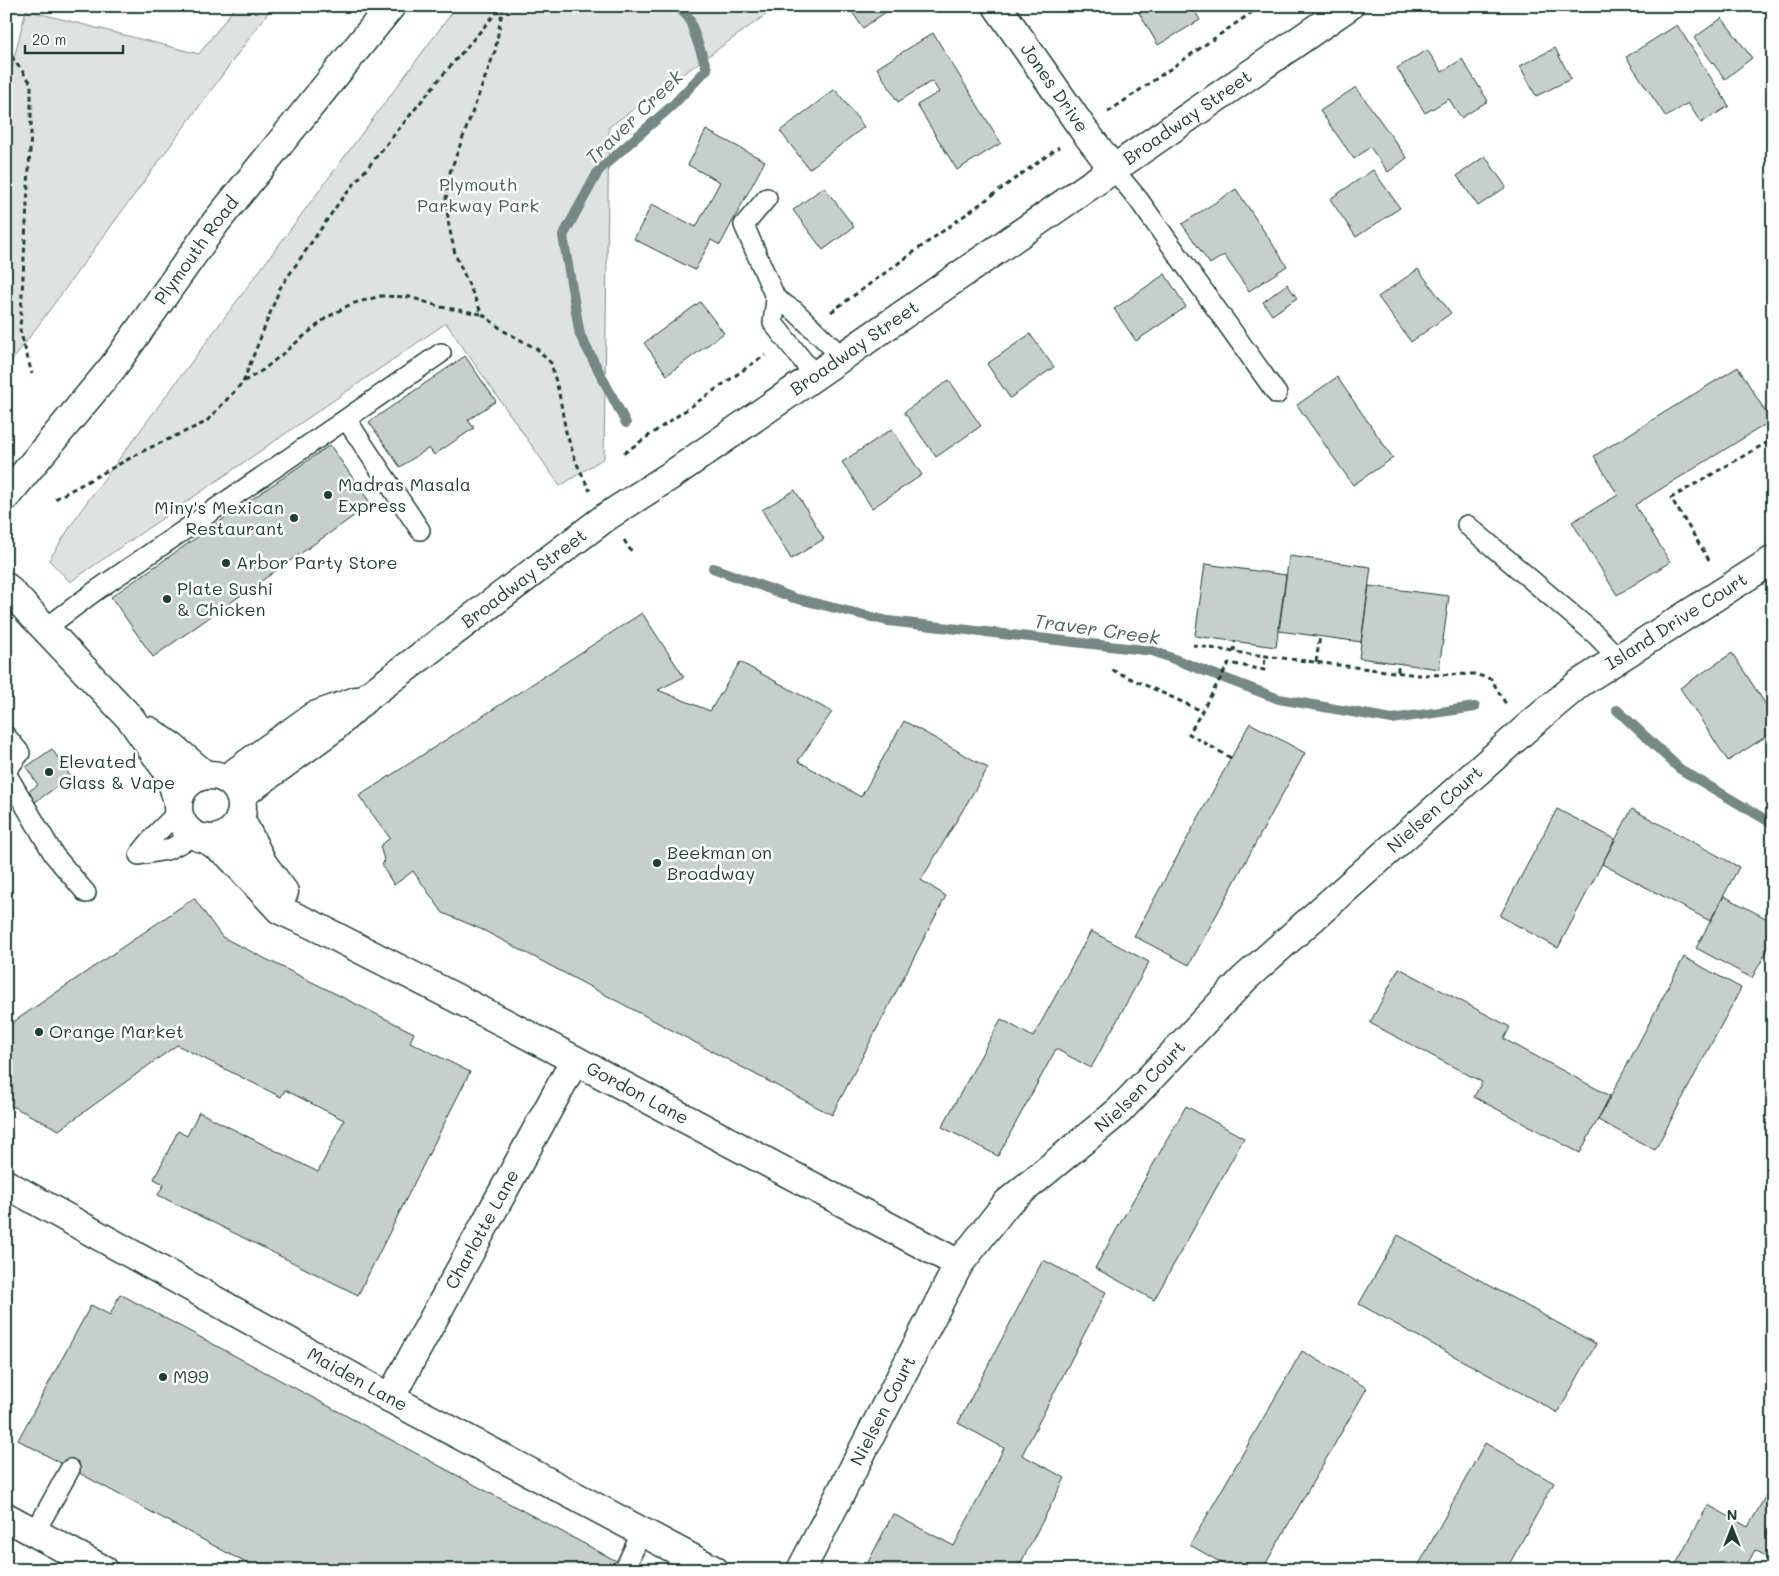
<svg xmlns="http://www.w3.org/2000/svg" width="1779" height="1576" font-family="Mali,sans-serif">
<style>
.green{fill:#dee3e2;stroke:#7e908b}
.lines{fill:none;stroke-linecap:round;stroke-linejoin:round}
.stream{stroke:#758883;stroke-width:10}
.building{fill:#c7cfcc;stroke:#1f3d34}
.service-casing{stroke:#1f3d34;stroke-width:22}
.minor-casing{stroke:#1f3d34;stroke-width:31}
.secondary-casing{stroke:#1f3d34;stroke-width:31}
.path{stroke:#1f3d34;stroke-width:3;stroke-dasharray:5 4;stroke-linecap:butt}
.service{stroke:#fff;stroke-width:19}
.minor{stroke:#fff;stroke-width:28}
.secondary{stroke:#fff;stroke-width:28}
.poi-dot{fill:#1f3d34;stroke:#fff;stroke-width:2}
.labels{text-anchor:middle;stroke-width:5;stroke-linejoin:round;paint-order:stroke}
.street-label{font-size:18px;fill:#1f3d34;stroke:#fff}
.park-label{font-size:18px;fill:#455e57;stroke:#fff}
.poi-label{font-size:18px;fill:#1f3d34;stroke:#fff;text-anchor:start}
.water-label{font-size:19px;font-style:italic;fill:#4a625b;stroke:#fff}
</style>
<rect width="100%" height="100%" fill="#fff"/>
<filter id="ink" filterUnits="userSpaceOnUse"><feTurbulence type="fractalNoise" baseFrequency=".02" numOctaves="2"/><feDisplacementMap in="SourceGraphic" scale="10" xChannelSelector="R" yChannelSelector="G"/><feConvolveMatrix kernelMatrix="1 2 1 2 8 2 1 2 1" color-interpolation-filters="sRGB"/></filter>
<g filter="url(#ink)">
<path class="green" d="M 236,6 L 273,6 L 6,369 L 6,91 L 26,10 L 199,54 Z
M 457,6 L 778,6 L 609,127 L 604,458 L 560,486 L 446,323 L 70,582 L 49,560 L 81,510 Z"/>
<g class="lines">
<path class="stream" d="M 626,423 L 580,335 L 563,236 L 599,170 L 674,104 L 707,69 L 689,18 L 677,6
M 713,568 L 794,598 L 888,621 L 1153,651 L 1279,699 L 1392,719 L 1475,707
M 1617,710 L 1680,769 L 1773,824"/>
</g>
<path class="building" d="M 848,6 L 894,6 L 863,28 Z
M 1135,6 L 1192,6 L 1200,20 L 1158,45 Z
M 1722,18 L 1752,58 L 1725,79 L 1694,38 Z
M 1677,25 L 1729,106 L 1701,123 L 1688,103 L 1666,117 L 1626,57 Z
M 933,33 L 1001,143 L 957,170 L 917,105 L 939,92 L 932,81 L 898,102 L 877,68 Z
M 1555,48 L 1571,79 L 1536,96 L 1520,66 Z
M 1427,50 L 1442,72 L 1462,59 L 1488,101 L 1461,118 L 1449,99 L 1425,113 L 1397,68 Z
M 1356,87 L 1407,158 L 1388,172 L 1370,147 L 1354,159 L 1320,111 Z
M 835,89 L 864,127 L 809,169 L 780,131 Z
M 706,130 L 765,161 L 720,245 L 711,240 L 695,270 L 634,239 L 652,204 L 696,227 L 720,182 L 688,165 Z
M 1485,156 L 1506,187 L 1478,206 L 1457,176 Z
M 1373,170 L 1400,208 L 1356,237 L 1330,199 Z
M 824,187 L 854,227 L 823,250 L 793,210 Z
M 1236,189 L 1287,266 L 1249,291 L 1224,255 L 1210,264 L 1182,224 Z
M 1418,269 L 1451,313 L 1411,342 L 1378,297 Z
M 1165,274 L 1186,307 L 1136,341 L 1114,309 Z
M 1287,284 L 1297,298 L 1272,315 L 1263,302 Z
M 700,302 L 724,333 L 667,375 L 644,343 Z
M 1030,334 L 1054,367 L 1010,398 L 987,364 Z
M 465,356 L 496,401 L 468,420 L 474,428 L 434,455 L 429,448 L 400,467 L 369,422 Z
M 1738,367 L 1771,421 L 1635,505 L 1670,562 L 1617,595 L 1572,522 L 1618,495 L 1594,456 Z
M 1337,377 L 1393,458 L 1353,485 L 1297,405 Z
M 949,380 L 981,426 L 936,457 L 904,412 Z
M 892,429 L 922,475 L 872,508 L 842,462 Z
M 330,445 L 371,504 L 153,657 L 111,597 Z
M 795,490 L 824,539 L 791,559 L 762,510 Z
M 1289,556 L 1371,567 L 1361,642 L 1279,631 Z
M 1205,564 L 1286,575 L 1276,647 L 1195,636 Z
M 1369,586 L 1449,596 L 1439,669 L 1359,658 Z
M 642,613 L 684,677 L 658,690 L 710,711 L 740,662 L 832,712 L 798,761 L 861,797 L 904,721 L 988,768 L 921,880 L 946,896 L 832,1115 L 483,930 L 443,913 L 413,871 L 394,885 L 382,866 L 384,860 L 380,846 L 390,838 L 359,796 Z
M 1732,653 L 1770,711 L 1773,709 L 1773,732 L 1728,761 L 1680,688 Z
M 1250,723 L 1305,753 L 1189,965 L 1134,936 Z
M 52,749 L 71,777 L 32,804 L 25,794 L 38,785 L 26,767 Z
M 1557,809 L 1615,839 L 1558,948 L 1500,916 Z
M 1632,809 L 1739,867 L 1710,921 L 1602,864 Z
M 1724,896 L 1773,922 L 1773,940 L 1752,978 L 1696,948 Z
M 194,898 L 222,937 L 414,1033 L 410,1042 L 470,1072 L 358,1295 L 158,1195 L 164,1184 L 154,1179 L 178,1131 L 187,1136 L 199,1112 L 318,1172 L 344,1120 L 285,1090 L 281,1097 L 177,1045 L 59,1130 L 6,1103 L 6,1027 Z
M 1091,931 L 1149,962 L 1091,1068 L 1056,1049 L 998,1156 L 942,1127 L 1001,1019 L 1033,1037 Z
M 1684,957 L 1741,988 L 1655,1150 L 1598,1120 Z
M 1399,968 L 1510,1027 L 1504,1039 L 1610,1096 L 1580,1153 L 1474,1097 L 1482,1082 L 1370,1023 Z
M 1186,1106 L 1244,1138 L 1154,1300 L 1095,1268 Z
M 1398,1235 L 1596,1344 L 1558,1413 L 1359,1304 Z
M 1043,1260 L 1106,1292 L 1022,1455 L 1065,1478 L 1017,1570 L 864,1570 L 893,1514 L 954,1546 L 1004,1448 L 958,1423 Z
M 120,1294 L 633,1570 L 259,1570 L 18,1440 L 91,1305 L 110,1315 Z
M 1302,1351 L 1367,1388 L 1262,1570 L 1234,1570 L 1190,1545 Z
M 1485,1443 L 1554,1483 L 1506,1570 L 1416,1570 Z
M 1773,1483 L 1773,1560 L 1755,1550 L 1744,1570 L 1673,1570 L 1708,1505 L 1748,1527 Z"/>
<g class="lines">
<g class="service-casing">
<path id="service" d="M 1114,170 L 1138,199 L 1277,394
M 767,198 L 744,225 L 776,299 L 773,323 L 815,376
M 776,299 L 795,311 L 842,357
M 346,419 L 441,353
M 1467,525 L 1596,635 L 1618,658
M 46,628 L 94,592 L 346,419 L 420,530
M 6,736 L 20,753 L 6,771
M 6,773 L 54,855 L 86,893
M 139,855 L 167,850 L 195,836
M 139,855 L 156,834 L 178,812
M 35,1532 L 70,1469
M 626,1566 L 642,1532"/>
</g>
<g class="minor-casing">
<g id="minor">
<path id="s1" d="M 997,6 L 1083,129 L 1114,170"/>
<path d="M 6,587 L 131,719 L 170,775 L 178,802"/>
<path d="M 149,731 L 172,747 L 205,775"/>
<circle cx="210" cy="807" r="32"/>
<path d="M 226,779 L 314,716 L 356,701"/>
<path id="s2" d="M 240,796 L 331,730 L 367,697 L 606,517 L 670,476 L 1349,6"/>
<path d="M 240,818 L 263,864 L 284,892"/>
<path id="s3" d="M 205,838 L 228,854 L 280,910 L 313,925 L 505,1023 L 959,1264"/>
<path id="s4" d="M 390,1398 L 575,1060"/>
<path d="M 6,1517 L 104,1570"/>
<path id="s5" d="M 801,1570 L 959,1264 L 1007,1203 L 1119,1111 L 1244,979 L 1530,725 L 1580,683 L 1773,560"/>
</g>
</g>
<g class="secondary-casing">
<g id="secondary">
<path id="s6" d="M 6,496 L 113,367 L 216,222 L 391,6"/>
<path id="s7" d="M 6,1184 L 390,1398 L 714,1570"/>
</g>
</g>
<path class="path" d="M 503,6 L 495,51 L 449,175 L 446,200 L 449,226 L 455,254 L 482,314 L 504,331 L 537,349 L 551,363 L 559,393 L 566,432 L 576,462 L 590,491
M 6,49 L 31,83 L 31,132 L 20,330 L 32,374
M 1108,112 L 1261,6
M 831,312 L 1059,147
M 243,382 L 280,288 L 338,204 L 441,77 L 502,6
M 624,453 L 765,355
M 55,499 L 147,449 L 206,422 L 243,382 L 263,370 L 326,318 L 351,304 L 381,296 L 410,297 L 441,307 L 481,314
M 624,540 L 631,551
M 1709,560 L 1671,498 L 1773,439
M 1193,645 L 1234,652 L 1418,675 L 1474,674 L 1491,679 L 1506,704
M 1234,652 L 1235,642
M 1316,662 L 1320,636
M 1112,670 L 1202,711
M 1398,672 L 1398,663
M 1231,758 L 1189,734 L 1229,663 L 1264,670 L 1265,656"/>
<use href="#service" class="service"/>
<use href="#minor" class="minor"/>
<use href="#secondary" class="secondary"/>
</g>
</g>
<g class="poi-dot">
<circle cx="328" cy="495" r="5"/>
<circle cx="294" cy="518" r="5"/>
<circle cx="226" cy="563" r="5"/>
<circle cx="167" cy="599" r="5"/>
<circle cx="49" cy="772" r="5"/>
<circle cx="657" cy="863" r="5"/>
<circle cx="39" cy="1032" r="5"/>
<circle cx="163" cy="1377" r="5"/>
</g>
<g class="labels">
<g class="street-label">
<text dy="6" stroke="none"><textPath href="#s1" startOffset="100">Jones Drive</textPath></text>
<text dy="6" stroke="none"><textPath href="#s2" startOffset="1166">Broadway Street</textPath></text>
<text dy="6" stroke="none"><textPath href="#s6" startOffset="311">Plymouth Road</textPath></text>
<text dy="6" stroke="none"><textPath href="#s2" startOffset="761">Broadway Street</textPath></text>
<text dy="6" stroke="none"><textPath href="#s2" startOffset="358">Broadway Street</textPath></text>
<text dy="6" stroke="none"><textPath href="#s5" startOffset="1311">Island Drive Court</textPath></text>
<text dy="6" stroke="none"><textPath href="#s5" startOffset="1004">Nielsen Court</textPath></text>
<text dy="6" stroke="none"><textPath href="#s5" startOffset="599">Nielsen Court</textPath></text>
<text dy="6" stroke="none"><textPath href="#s3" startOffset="506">Gordon Lane</textPath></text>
<text dy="6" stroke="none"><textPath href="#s4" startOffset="192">Charlotte Lane</textPath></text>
<text dy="6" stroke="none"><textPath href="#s7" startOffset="402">Maiden Lane</textPath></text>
<text dy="6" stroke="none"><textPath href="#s5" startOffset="179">Nielsen Court</textPath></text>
</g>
<g class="park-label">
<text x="478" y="191">Plymouth<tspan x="478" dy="21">Parkway Park</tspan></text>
</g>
<g class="poi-label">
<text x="338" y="491">Madras Masala<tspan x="338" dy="21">Express</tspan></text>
<text x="284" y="514" text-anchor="end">Miny's Mexican<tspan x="284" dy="21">Restaurant</tspan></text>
<text x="236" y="569">Arbor Party Store</text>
<text x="177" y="595">Plate Sushi<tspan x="177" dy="21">&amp; Chicken</tspan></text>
<text x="59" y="768">Elevated<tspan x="59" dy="21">Glass &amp; Vape</tspan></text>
<text x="667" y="859">Beekman on<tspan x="667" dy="21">Broadway</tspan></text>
<text x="49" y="1038">Orange Market</text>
<text x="173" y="1383">M99</text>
</g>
<g class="water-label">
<text transform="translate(634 117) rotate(-44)" y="7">Traver Creek</text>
<text transform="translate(1097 629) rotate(8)" y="7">Traver Creek</text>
</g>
</g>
<rect width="1779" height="1576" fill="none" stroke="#fff" stroke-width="25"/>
<rect x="12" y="12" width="1754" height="1551" fill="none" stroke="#1f3d34" stroke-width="2" filter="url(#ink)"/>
<g transform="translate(1732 1528)" stroke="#ffffff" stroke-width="4" paint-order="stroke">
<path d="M0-4L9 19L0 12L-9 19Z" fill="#1f3d34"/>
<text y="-8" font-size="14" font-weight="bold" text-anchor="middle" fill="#1f3d34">N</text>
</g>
<path d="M25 45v8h98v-8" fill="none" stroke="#1f3d34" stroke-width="2.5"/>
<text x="32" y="45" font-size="15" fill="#1f3d34" stroke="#ffffff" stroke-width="4" paint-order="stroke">20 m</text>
</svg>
